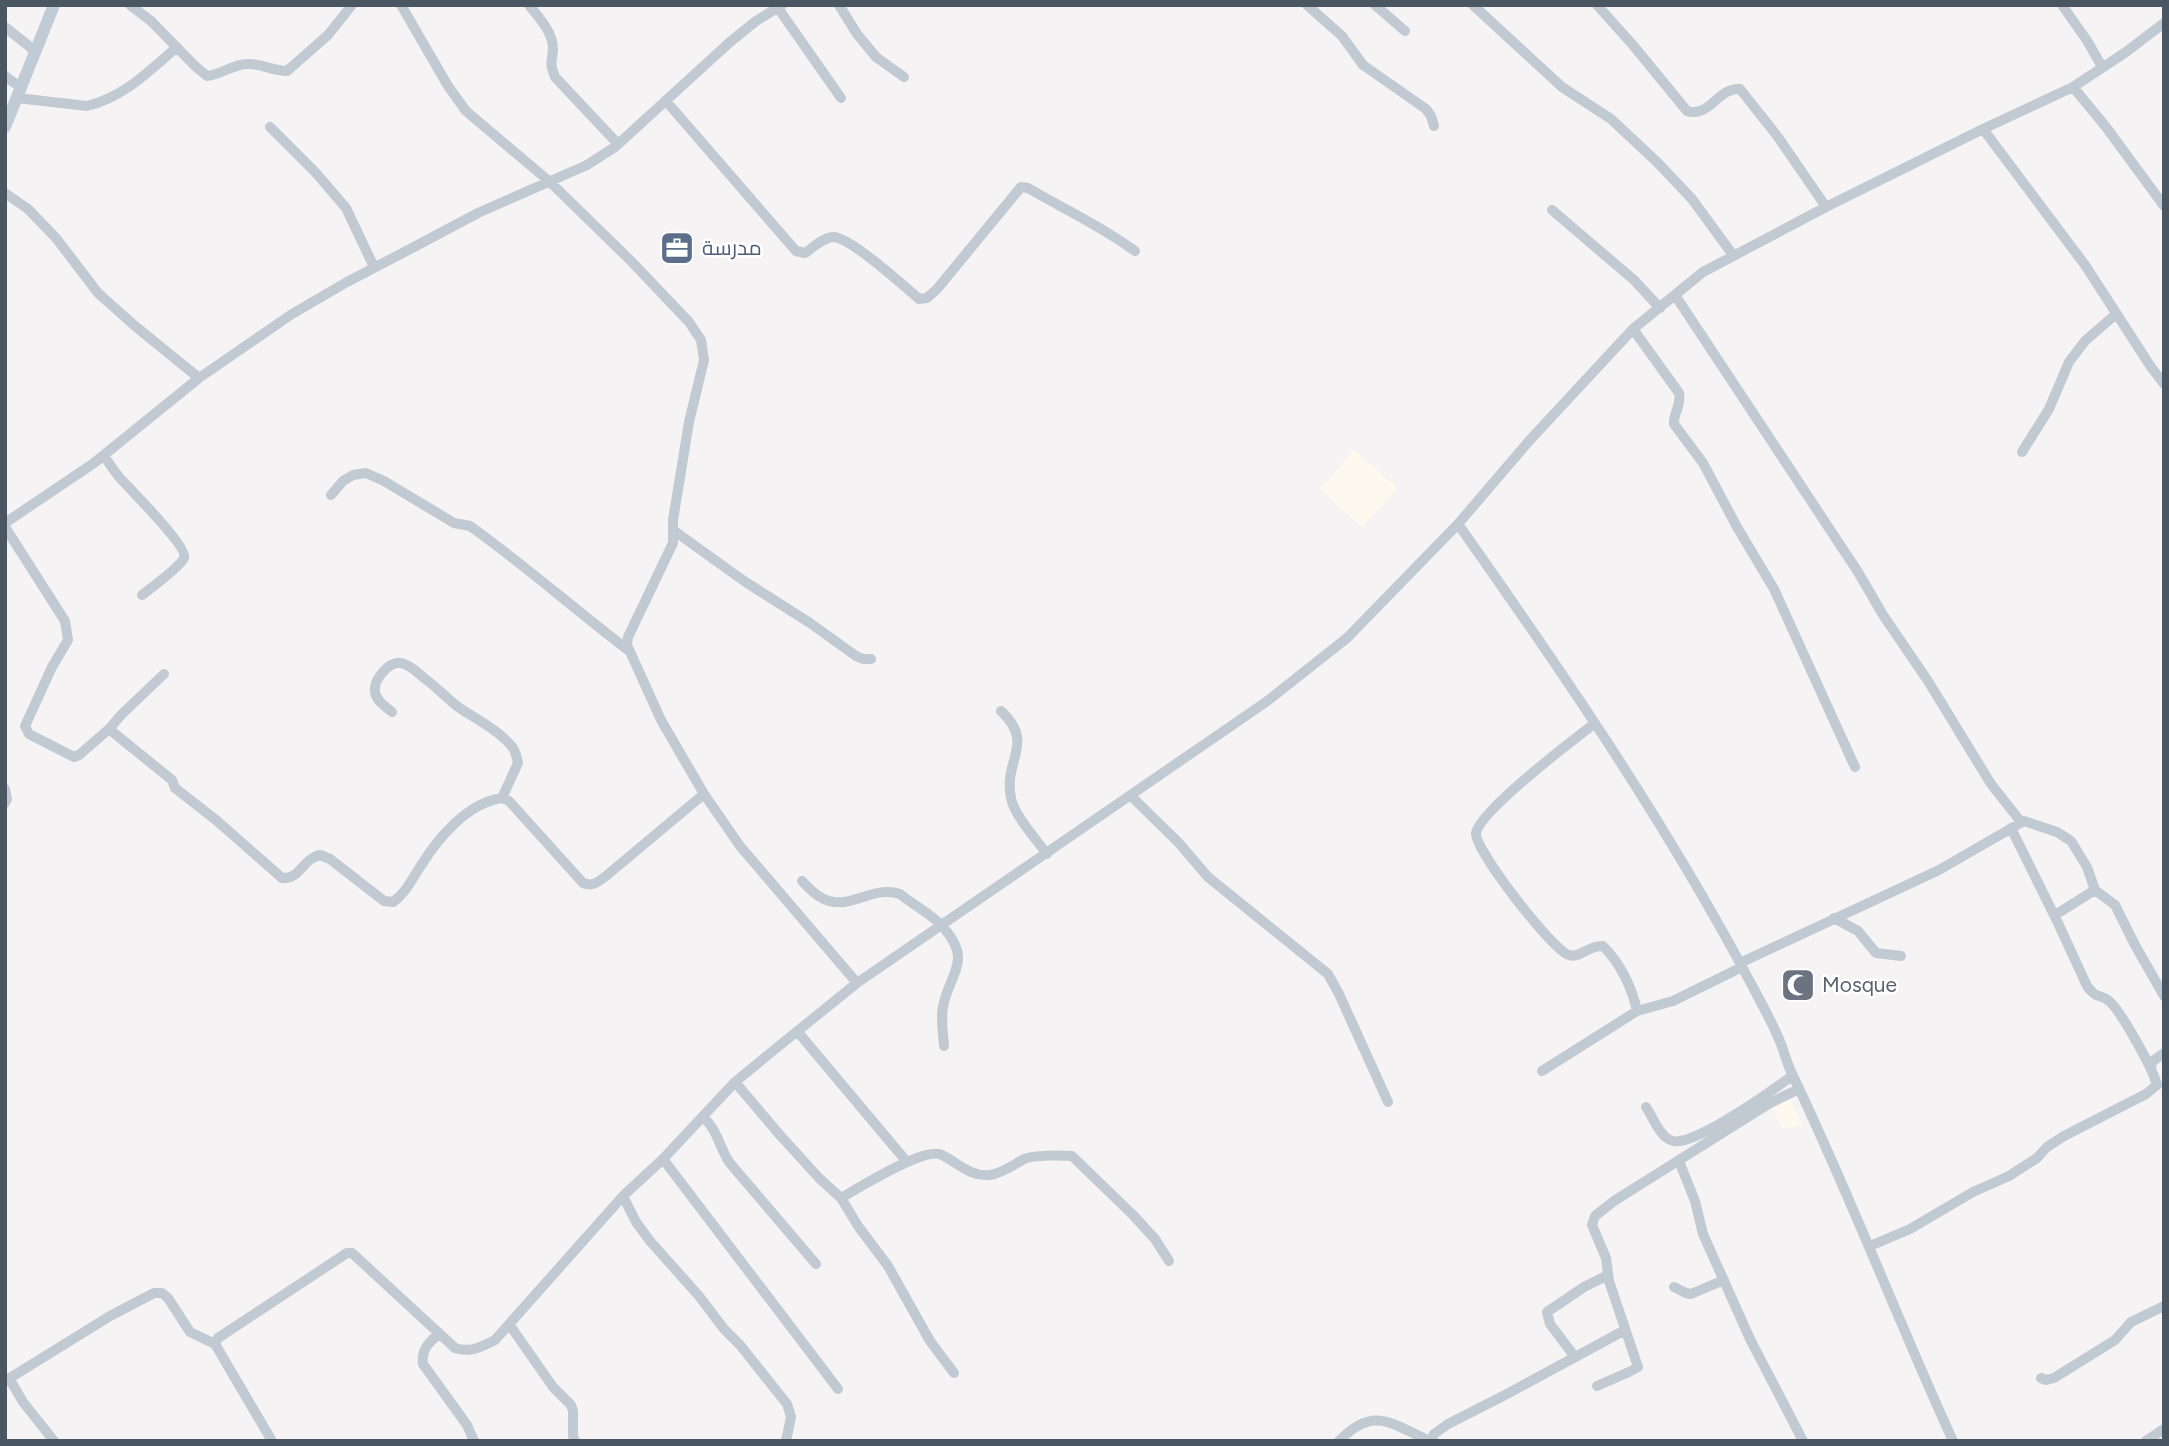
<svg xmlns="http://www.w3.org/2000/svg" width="2169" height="1446" font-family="Figtree,Cairo,sans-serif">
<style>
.commercial{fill:#fdf9ef}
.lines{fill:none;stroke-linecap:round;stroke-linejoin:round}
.street{stroke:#c1cad2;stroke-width:10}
.secondary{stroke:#c1cbd6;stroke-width:12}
.labels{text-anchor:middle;stroke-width:5;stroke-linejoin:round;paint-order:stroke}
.service-label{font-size:21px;fill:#4e5e75;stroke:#fff;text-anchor:start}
.worship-label{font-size:21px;fill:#5b616d;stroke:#fff;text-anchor:start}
</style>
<rect width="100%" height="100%" fill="#f5f3f3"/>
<path class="commercial" d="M 1354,450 L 1397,488 L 1362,528 L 1320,489 Z
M 1789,1099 L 1803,1124 L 1794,1128 L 1782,1128 L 1773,1109 Z"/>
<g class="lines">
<path class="street" d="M 130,5 L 151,21 L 195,66 L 207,76 C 221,75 233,64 247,64 C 260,63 273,71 287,71 L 328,35 L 352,5
M 401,5 L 448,86 L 466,111 L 550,182 L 631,261 L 689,322 L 701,340 L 704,360 L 689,422 L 673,520 L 673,543 L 628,637 L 627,645 L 661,720 L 704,794 L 740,846 L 857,983
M 529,5 C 539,18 553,32 553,49 C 552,65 549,60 555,77 L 618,144
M 839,5 L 857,34 L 876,57 L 904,77
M 1307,5 L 1342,36 L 1363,65 L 1426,109 L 1431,116 L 1434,126
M 1375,5 L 1405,31
M 1473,5 L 1562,87 L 1611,119 L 1658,163 L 1692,199 L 1733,255
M 1597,5 L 1632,44 L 1687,111 C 1710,118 1718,87 1740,89 L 1778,137 L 1826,207
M 2062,5 L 2088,42 L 2102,67
M 778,8 L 841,98
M 5,27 L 35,51
M 5,76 L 21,88
M 2073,87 L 2106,127 L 2164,206
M 17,98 L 87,106 C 124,97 149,71 177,47
M 666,101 L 796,251 L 805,253 C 813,248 823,237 834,237 C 851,238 904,286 919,299 L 927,298 L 937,289 L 1021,187 L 1028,188 C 1064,209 1101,226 1135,251
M 270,127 L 316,173 L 346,208 L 374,267
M 1983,129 L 2085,265 L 2151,367 L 2164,384
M 5,193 L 28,209 L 56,238 L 98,293 L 135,326 L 199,378
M 1552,210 L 1634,280 L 1660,308
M 1675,295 L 1858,572 L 1883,615 L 1928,681 L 1991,784 L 2021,822
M 1633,329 L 1679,393 C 1682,405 1673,413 1674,424 L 1703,463 L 1737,527 L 1774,589 L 1855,767
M 2022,452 L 2049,409 L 2069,362 L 2085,341 L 2116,314
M 104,456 C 109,463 114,471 120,478 C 130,489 188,547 184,558 C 180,567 151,588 142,595
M 331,495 L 343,481 L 353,475 L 366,473 L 384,481 L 454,523 L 470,526 L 477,531 C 529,569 577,611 628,650
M 5,523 L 94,463 L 199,378 L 292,314 L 347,282 L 414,247 L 478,213 L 587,165 L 615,147 L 730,42 L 756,21 L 782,5
M 1458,524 C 1561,670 1664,820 1748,978 C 1759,999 1772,1021 1781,1044 C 1785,1055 1788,1067 1794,1078 C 1851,1197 1898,1321 1953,1441
M 5,527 L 65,621 L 68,640 L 52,667 L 25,726 L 29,734 L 74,757 L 79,755 L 109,729 L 172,780 L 175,788 L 216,820 L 282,878 C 301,879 302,859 320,855 L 330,859 L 384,901 L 393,902 C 405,894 412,879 420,867 C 438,838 467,803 502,798 L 509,801 L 583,883 C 593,887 598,882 606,876 L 704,794
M 673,530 L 744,581 L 810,623 L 856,656 L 863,659 L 871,659
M 1001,711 C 1036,744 1003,759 1011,798 C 1014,815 1036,839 1047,854
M 392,712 C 386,707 376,701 375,692 C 373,680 389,661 401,663 C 409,664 418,673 424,678 C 437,687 448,700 461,709 C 478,720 500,731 513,748 C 516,753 517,758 518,763 L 502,798
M 1594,724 C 1573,740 1480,811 1476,833 C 1474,849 1552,950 1569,955 C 1580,959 1588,945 1603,946 C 1620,963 1632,987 1637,1011
M 109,729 L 122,714 L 164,674
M 5,789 L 7,799 L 5,803
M 1131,796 L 1178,842 L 1208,877 L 1328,974 L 1339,994 L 1388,1102
M 802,881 C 810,889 818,898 829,901 C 852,908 875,885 900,894 C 913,905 932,914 943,927 C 971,959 953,969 944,1002 C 940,1015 943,1032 944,1046
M 2055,915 L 2095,890
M 1834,918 L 1858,931 L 1876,953 L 1901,956
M 1740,963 L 1939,870 L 2024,821 L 2057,832 L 2071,841 L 2087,867 L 2095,890 L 2115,905 L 2135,945 L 2164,996
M 797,1031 L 907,1162
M 2151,1067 L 2153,1061 L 2164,1053
M 1542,1071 L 1637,1011 L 1673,1001 L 1742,967
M 735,1082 L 779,1134 L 819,1178 L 841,1198 L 858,1226 L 888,1266 L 930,1341 L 954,1373
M 1646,1107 C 1653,1117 1660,1138 1673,1141 C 1695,1146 1773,1090 1792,1076
M 703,1117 C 717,1129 719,1146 729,1162 L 816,1264
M 663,1159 L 838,1389
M 1679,1161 L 1695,1201 L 1703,1234 L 1750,1339 L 1803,1441
M 623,1196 L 636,1222 L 650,1241 L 699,1296 L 724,1329 L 740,1345 L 787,1404 L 791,1417 L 786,1441
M 841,1198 C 859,1188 925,1146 942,1155 C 958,1163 970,1177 990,1175 C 1003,1173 1013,1165 1024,1159 C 1033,1155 1062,1155 1072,1156 L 1133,1215 L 1155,1239 L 1169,1261
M 1870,1246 L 1910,1229 L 1973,1192 L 2009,1176 L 2037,1158 L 2047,1147 L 2064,1136 L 2146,1094 L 2157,1085 C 2153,1069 2121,1011 2109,1001 C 2100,993 2097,1000 2087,986 L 2058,923 L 2011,828
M 1674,1287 L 1686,1293 L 1691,1294 L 1724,1280
M 509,1324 L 553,1387 L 571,1405 L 573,1411 L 573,1436 L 575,1441
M 439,1333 C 429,1343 421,1349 423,1364 L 467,1425 L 474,1441
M 1575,1357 L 1550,1324 L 1547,1312 L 1584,1287 L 1608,1275
M 9,1378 L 23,1402 L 54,1441
M 2041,1378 L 2046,1380 L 2054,1378 L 2115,1340 L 2131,1322 L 2164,1306
M 5,1381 L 110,1316 L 154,1293 L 162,1293 L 168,1298 L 190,1332 L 215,1344
M 1597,1386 L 1629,1372 L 1638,1367 L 1609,1281 L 1606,1258 L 1592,1225 L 1595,1216 L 1614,1201 L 1770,1103 L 1799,1089
M 272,1441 L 215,1344 L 218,1338 L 347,1253 L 352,1253 L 455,1348 C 471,1353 480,1347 495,1340 L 623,1196 L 663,1159 L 735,1082 L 774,1050 L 857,983 L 1266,702 L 1347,638 L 1458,524 L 1529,441 L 1633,329 L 1703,272 L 1826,207 L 1983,129 L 2073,87 L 2126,52 L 2164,23
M 1339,1441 C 1374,1405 1391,1424 1430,1441
M 1431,1441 L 1434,1434 L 1448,1424 L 1505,1395 L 1625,1330
M 2146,1441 L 2164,1429"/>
<path class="secondary" d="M 5,127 L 54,5"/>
</g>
<defs>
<g id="office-square" transform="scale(1.75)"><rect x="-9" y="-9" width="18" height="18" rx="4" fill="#5c6f8a" stroke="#fff"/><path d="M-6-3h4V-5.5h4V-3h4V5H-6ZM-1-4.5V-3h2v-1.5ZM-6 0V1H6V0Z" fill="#fff"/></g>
<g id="mosque-square" transform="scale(1.75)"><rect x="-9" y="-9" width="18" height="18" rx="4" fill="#6b7280" stroke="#fff"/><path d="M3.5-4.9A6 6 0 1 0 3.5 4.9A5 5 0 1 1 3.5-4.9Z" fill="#fff"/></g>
</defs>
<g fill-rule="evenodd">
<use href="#office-square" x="677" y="248"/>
<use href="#mosque-square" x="1798" y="985"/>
</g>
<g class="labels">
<g class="service-label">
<text x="702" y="255">مدرسة</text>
</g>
<g class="worship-label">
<text x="1822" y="992">Mosque</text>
</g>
</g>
<rect width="2169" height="1446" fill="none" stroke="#4a5661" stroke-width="14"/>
</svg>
